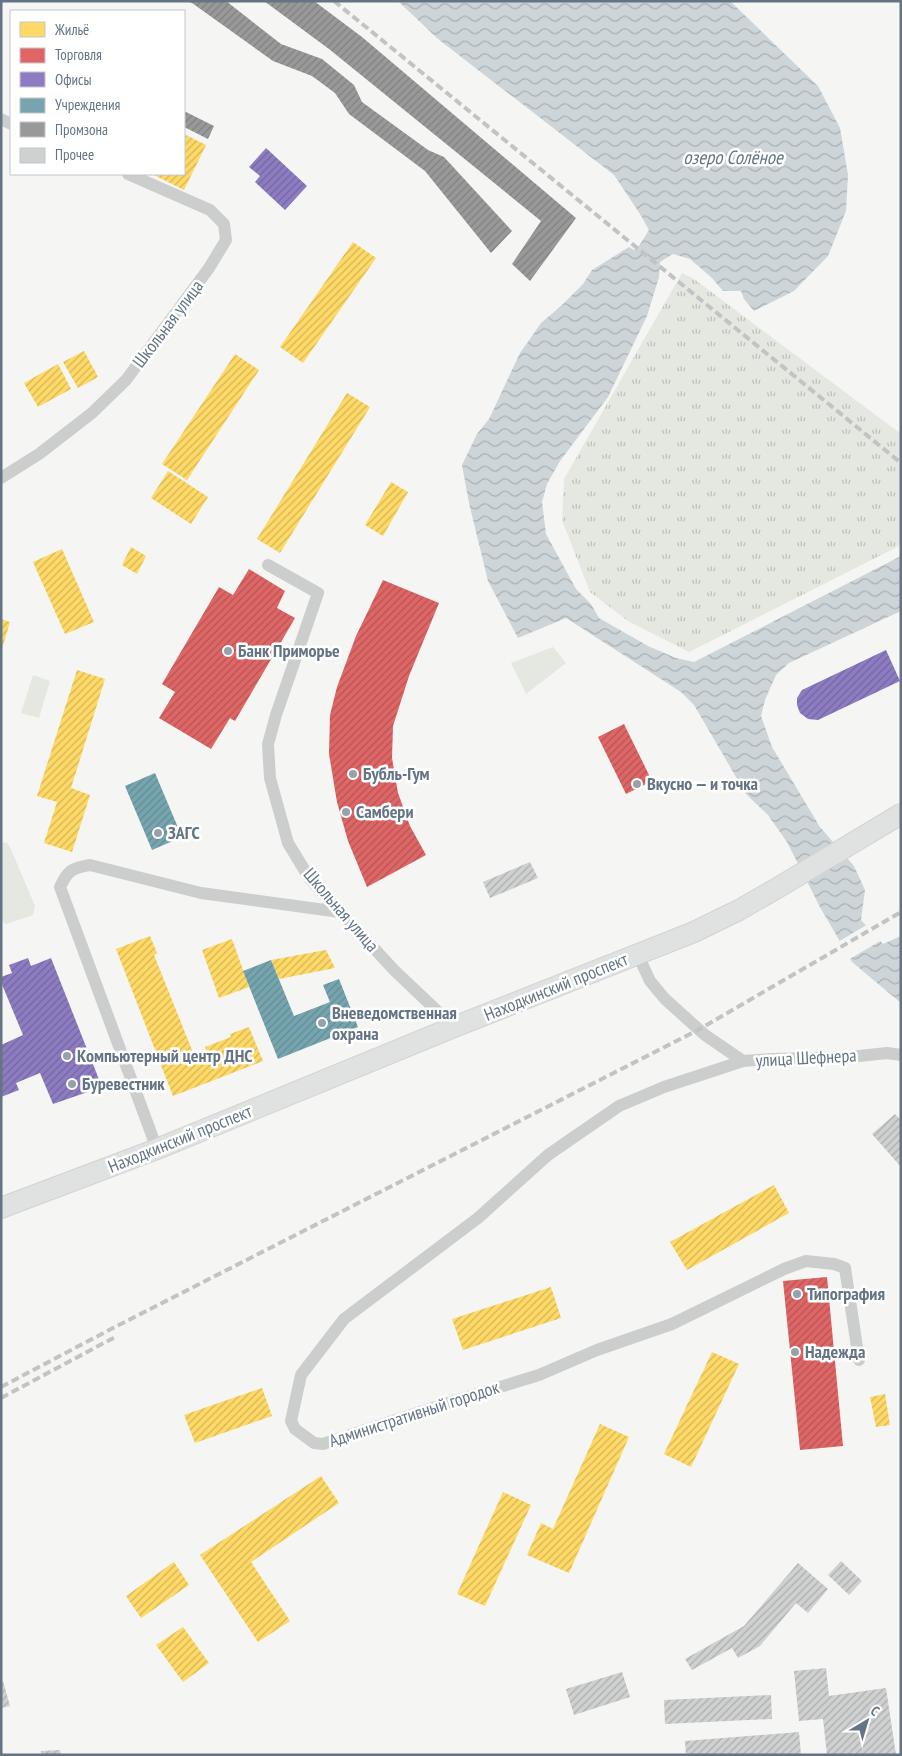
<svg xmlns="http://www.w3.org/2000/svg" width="902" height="1756" font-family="'PT Sans Narrow',sans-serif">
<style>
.grass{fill:url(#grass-tufts)}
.park{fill:#e4e8e1}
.water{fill:url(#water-waves)}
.pier{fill:#f5f5f3}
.homes{fill:url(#homes-hatch)}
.shops{fill:url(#shops-hatch)}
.offices{fill:url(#offices-hatch)}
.public{fill:url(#public-hatch)}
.industry{fill:url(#industry-hatch)}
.building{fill:url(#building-hatch)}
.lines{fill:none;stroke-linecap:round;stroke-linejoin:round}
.primary-casing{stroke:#d2d3d2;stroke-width:22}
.street{stroke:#cccece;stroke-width:12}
.primary{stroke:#e0e1e1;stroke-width:20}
.rail{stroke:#c2c4c4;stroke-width:4;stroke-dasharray:8 4;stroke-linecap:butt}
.poi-dot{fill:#97a1ab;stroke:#fff;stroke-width:2}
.labels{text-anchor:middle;stroke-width:5;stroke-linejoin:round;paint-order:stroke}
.street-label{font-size:18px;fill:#647484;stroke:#fff}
.poi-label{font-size:18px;font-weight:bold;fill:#647484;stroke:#fff;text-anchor:start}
.water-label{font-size:19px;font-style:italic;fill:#5f7681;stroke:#fff}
</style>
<defs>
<pattern id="grass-tufts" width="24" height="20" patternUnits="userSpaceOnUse" patternTransform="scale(1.25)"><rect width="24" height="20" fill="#e4e8e1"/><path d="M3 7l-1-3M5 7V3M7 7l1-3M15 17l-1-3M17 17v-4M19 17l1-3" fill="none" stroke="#bcc1bc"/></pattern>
<pattern id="water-waves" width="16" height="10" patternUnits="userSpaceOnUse" patternTransform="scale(1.25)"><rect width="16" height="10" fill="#cdd5d8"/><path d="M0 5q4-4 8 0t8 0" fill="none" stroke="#aab1b5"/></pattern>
<pattern id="homes-hatch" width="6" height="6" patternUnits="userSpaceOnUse" patternTransform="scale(1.25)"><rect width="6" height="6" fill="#ffd966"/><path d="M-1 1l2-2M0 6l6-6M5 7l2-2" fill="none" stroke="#d2b55a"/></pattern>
<pattern id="shops-hatch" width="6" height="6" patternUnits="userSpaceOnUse" patternTransform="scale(1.25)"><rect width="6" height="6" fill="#e06666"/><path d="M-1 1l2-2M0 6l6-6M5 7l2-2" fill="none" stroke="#b05556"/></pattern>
<pattern id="offices-hatch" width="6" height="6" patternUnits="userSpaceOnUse" patternTransform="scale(1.25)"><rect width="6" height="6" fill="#8e7cc3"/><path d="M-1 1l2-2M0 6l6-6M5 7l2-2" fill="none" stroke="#72669c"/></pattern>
<pattern id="public-hatch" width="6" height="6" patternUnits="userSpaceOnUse" patternTransform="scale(1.25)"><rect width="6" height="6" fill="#76a5af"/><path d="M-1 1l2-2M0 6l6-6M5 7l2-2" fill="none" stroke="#648b94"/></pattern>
<pattern id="industry-hatch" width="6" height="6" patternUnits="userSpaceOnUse" patternTransform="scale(1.25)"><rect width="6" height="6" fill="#999"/><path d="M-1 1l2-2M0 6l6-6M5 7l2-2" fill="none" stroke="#808182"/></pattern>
<pattern id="building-hatch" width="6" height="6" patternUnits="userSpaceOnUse" patternTransform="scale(1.25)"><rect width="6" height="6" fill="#cfd0d0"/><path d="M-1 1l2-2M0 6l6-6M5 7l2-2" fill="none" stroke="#acadae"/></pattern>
</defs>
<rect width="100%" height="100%" fill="#f5f5f3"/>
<path class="grass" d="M 682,273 L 694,279 L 901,434 L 901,545 L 689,652 L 628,621 L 590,592 L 562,520 L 564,479 Z"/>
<path class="park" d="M 553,647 L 566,663 L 526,694 L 511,663 Z
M 33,675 L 50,681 L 39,718 L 21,713 Z
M 1,842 L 7,843 L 10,847 L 35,906 L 33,915 L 6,924 L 1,920 Z"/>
<path class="water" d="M 398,1 L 730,1 L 818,86 L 840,128 L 848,175 L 846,211 L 828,256 L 794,291 L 754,311 L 744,299 L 741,291 L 723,291 L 712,278 L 690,259 L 673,254 L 660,262 L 659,277 L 647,316 L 608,397 L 560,461 L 547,484 L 542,502 L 546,534 L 576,589 L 591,604 L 599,618 L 648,646 L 676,658 L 694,662 L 901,556 L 901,611 L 789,663 L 776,675 L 765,700 L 761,716 L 772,747 L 820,827 L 854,866 L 865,890 L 861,920 L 883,944 L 901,936 L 901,1003 L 852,962 L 821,909 L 787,842 L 768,815 L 746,794 L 694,705 L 681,692 L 566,618 L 518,638 L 488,581 L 469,503 L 462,465 L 477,434 L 489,419 L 520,353 L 541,323 L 561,306 L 583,284 L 592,270 L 629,247 L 634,250 L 639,246 L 649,230 L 640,214 L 614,175 L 438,39 Z"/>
<path class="pier" d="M 868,924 L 882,940 L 848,960 L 838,942 Z"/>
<path class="homes" d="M 184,134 L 206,145 L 184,190 L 152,174 L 184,174 Z
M 353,242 L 376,258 L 303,363 L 280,347 Z
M 84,351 L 98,377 L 78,388 L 63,362 Z
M 235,354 L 259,370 L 187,480 L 162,464 Z
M 58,364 L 71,389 L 38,407 L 24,383 Z
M 347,393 L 370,407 L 280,553 L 257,539 Z
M 168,471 L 208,497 L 191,524 L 151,498 Z
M 391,482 L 408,492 L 383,536 L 365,525 Z
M 131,547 L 146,556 L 137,574 L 122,565 Z
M 62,549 L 94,622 L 65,634 L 33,562 Z
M 1,619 L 10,622 L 2,649 L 1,649 Z
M 77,670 L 105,679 L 71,788 L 90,795 L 72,852 L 44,843 L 57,802 L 37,796 Z
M 150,936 L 157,953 L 154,955 L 194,1055 L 206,1051 L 205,1047 L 231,1037 L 230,1034 L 249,1027 L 263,1061 L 173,1096 L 116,949 Z
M 232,939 L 249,987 L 219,998 L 202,950 Z
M 326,950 L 335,968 L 279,979 L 271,960 Z
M 774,1185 L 789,1213 L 687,1270 L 670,1242 Z
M 551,1287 L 561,1318 L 463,1350 L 452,1319 Z
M 712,1352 L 739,1364 L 691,1467 L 664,1454 Z
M 262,1388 L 272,1416 L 195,1443 L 184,1415 Z
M 885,1394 L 890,1425 L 876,1427 L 870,1397 Z
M 600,1424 L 629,1437 L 569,1573 L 527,1555 L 541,1523 L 553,1529 Z
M 321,1476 L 339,1503 L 251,1562 L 290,1621 L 258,1642 L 200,1555 Z
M 503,1492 L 531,1505 L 485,1606 L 457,1594 Z
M 174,1562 L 189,1585 L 141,1618 L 126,1596 Z
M 183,1627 L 209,1663 L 183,1682 L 156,1645 Z"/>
<path class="shops" d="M 249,569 L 285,591 L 277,608 L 295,618 L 235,721 L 230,718 L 211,749 L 159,718 L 175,692 L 162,684 L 219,587 L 233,595 Z
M 383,580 L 439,603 L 409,676 L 393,726 L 392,758 L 398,793 L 410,826 L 426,855 L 367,887 L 348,841 L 337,802 L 329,754 L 330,715 L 337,687 L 356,636 Z
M 624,724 L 652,781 L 626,794 L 598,737 Z
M 827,1277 L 843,1446 L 800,1450 L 783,1281 Z"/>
<path class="offices" d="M 266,148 L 307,186 L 285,210 L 255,182 L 260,176 L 249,167 Z
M 886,650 L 900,681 L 818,720 L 808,719 L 800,713 L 797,705 L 797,698 L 802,690 Z
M 28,958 L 31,966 L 51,958 L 102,1087 L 53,1104 L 40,1073 L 16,1083 L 19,1090 L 1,1097 L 1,1045 L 23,1035 L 1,982 L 1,977 L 12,973 L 9,965 Z"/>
<path class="public" d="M 155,773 L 182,837 L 152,850 L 125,786 Z
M 271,960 L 294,1016 L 330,1002 L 323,985 L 339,979 L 358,1027 L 278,1059 L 243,971 Z"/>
<path class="industry" d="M 186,1 L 226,1 L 281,44 L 322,59 L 354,85 L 362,102 L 428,150 L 444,157 L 512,231 L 491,253 L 425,171 L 349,114 L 335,93 L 312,76 L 273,61 L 192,3 Z
M 264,1 L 314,1 L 362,37 L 576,218 L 530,281 L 512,264 L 541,221 L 329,49 Z
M 184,111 L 214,126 L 208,139 L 184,127 Z"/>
<path class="building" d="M 530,862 L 538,878 L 490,898 L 483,882 Z
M 895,1114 L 901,1120 L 901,1167 L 872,1134 Z
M 841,1561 L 862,1581 L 849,1595 L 828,1575 Z
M 798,1563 L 828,1589 L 808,1613 L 796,1603 L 760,1646 L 738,1658 L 732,1648 L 692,1670 L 685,1659 L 744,1626 Z
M 826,1668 L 829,1696 L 886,1688 L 896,1755 L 827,1755 L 823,1719 L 799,1721 L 794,1671 Z
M 622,1672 L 630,1697 L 574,1715 L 566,1689 Z
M 3,1681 L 10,1706 L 1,1708 L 1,1682 Z
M 771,1695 L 772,1719 L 665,1724 L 664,1700 Z
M 799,1732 L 801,1755 L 686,1755 L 685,1741 Z
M 60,1750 L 61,1755 L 41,1755 L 41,1751 Z"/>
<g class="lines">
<g class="primary-casing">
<path id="primary" d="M 1,1208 L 157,1149 L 454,1027 L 694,932 L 739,910 L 779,887 L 901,814"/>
</g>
<path class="street" d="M 1,119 L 11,124
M 1,478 L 39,454 L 92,413 L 126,380 L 209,268 L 226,240 L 224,224 L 210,210 L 128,174
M 268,565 L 318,593 L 276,715 L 268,744 L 270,778 L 288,843 L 310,879 L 394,970 L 454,1027
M 638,955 L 650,981 L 665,999 L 705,1035 L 743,1061 L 771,1059 L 850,1057 L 887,1053 L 901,1055
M 743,1061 L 664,1087 L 619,1106 L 548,1155 L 478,1218 L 344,1319 L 301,1375 L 291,1421 L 295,1429 L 314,1443 L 323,1444 L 448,1403 L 539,1375 L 597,1350 L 672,1324 L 784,1269 L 806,1261 L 834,1264 L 845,1268 L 859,1360
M 157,1149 L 60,887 C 68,870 72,868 90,865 L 201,893 L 340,912"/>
<use href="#primary" class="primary"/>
<path class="rail" d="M 334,1 L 901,463
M 1,1387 L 113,1328 L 698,1030 L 901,912
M 1,1398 L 117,1336"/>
</g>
<g class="poi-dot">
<circle cx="228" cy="651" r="5"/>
<circle cx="353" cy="774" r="5"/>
<circle cx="637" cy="784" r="5"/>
<circle cx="346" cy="812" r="5"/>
<circle cx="158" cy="833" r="5"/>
<circle cx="322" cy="1023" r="5"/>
<circle cx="67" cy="1056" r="5"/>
<circle cx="72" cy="1084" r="5"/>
<circle cx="797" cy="1294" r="5"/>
<circle cx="795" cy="1352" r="5"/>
</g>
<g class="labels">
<g class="street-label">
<text transform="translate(168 324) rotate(-53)" y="6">Школьная улица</text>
<text transform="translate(341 910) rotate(49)" y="6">Школьная улица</text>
<text transform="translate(556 987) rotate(-22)" y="6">Находкинский проспект</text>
<text transform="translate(806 1058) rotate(-3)" y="6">улица Шефнера</text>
<text transform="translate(180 1139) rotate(-22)" y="6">Находкинский проспект</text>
<text transform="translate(414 1414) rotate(-18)" y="6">Административный городок</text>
</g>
<g class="poi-label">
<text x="238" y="657">Банк Приморье</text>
<text x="363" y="780">Бубль-Гум</text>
<text x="647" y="790">Вкусно — и точка</text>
<text x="356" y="818">Самбери</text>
<text x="168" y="839">ЗАГС</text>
<text x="332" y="1019">Вневедомственная<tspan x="332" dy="21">охрана</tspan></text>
<text x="77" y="1062">Компьютерный центр ДНС</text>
<text x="82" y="1090">Буревестник</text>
<text x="807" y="1300">Типография</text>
<text x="805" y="1358">Надежда</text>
</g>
<g class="water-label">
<text x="733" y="164">озеро Солёное</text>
</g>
</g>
<rect width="902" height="1756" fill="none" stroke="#647484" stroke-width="5"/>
<rect x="10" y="10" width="175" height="165" fill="#ffffff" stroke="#c1c7ce"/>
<rect x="20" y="22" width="25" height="15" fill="#ffd966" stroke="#c1c7ce"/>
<text x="55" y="35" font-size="15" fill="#647484">Жильё</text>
<rect x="20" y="48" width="25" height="15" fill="#e06666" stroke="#c1c7ce"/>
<text x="55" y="60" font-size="15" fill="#647484">Торговля</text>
<rect x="20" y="72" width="25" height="15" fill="#8e7cc3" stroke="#c1c7ce"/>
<text x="55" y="85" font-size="15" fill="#647484">Офисы</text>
<rect x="20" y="98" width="25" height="15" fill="#76a5af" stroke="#c1c7ce"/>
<text x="55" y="110" font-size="15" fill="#647484">Учреждения</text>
<rect x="20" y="122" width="25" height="15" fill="#999999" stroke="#c1c7ce"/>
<text x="55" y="135" font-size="15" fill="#647484">Промзона</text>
<rect x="20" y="148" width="25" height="15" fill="#cfd0d0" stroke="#c1c7ce"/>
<text x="55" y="160" font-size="15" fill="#647484">Прочее</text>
<g transform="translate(867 1721) rotate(38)" stroke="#ffffff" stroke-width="4" paint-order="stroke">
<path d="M0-4L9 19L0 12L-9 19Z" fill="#647484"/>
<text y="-8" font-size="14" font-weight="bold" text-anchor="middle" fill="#647484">С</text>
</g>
</svg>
